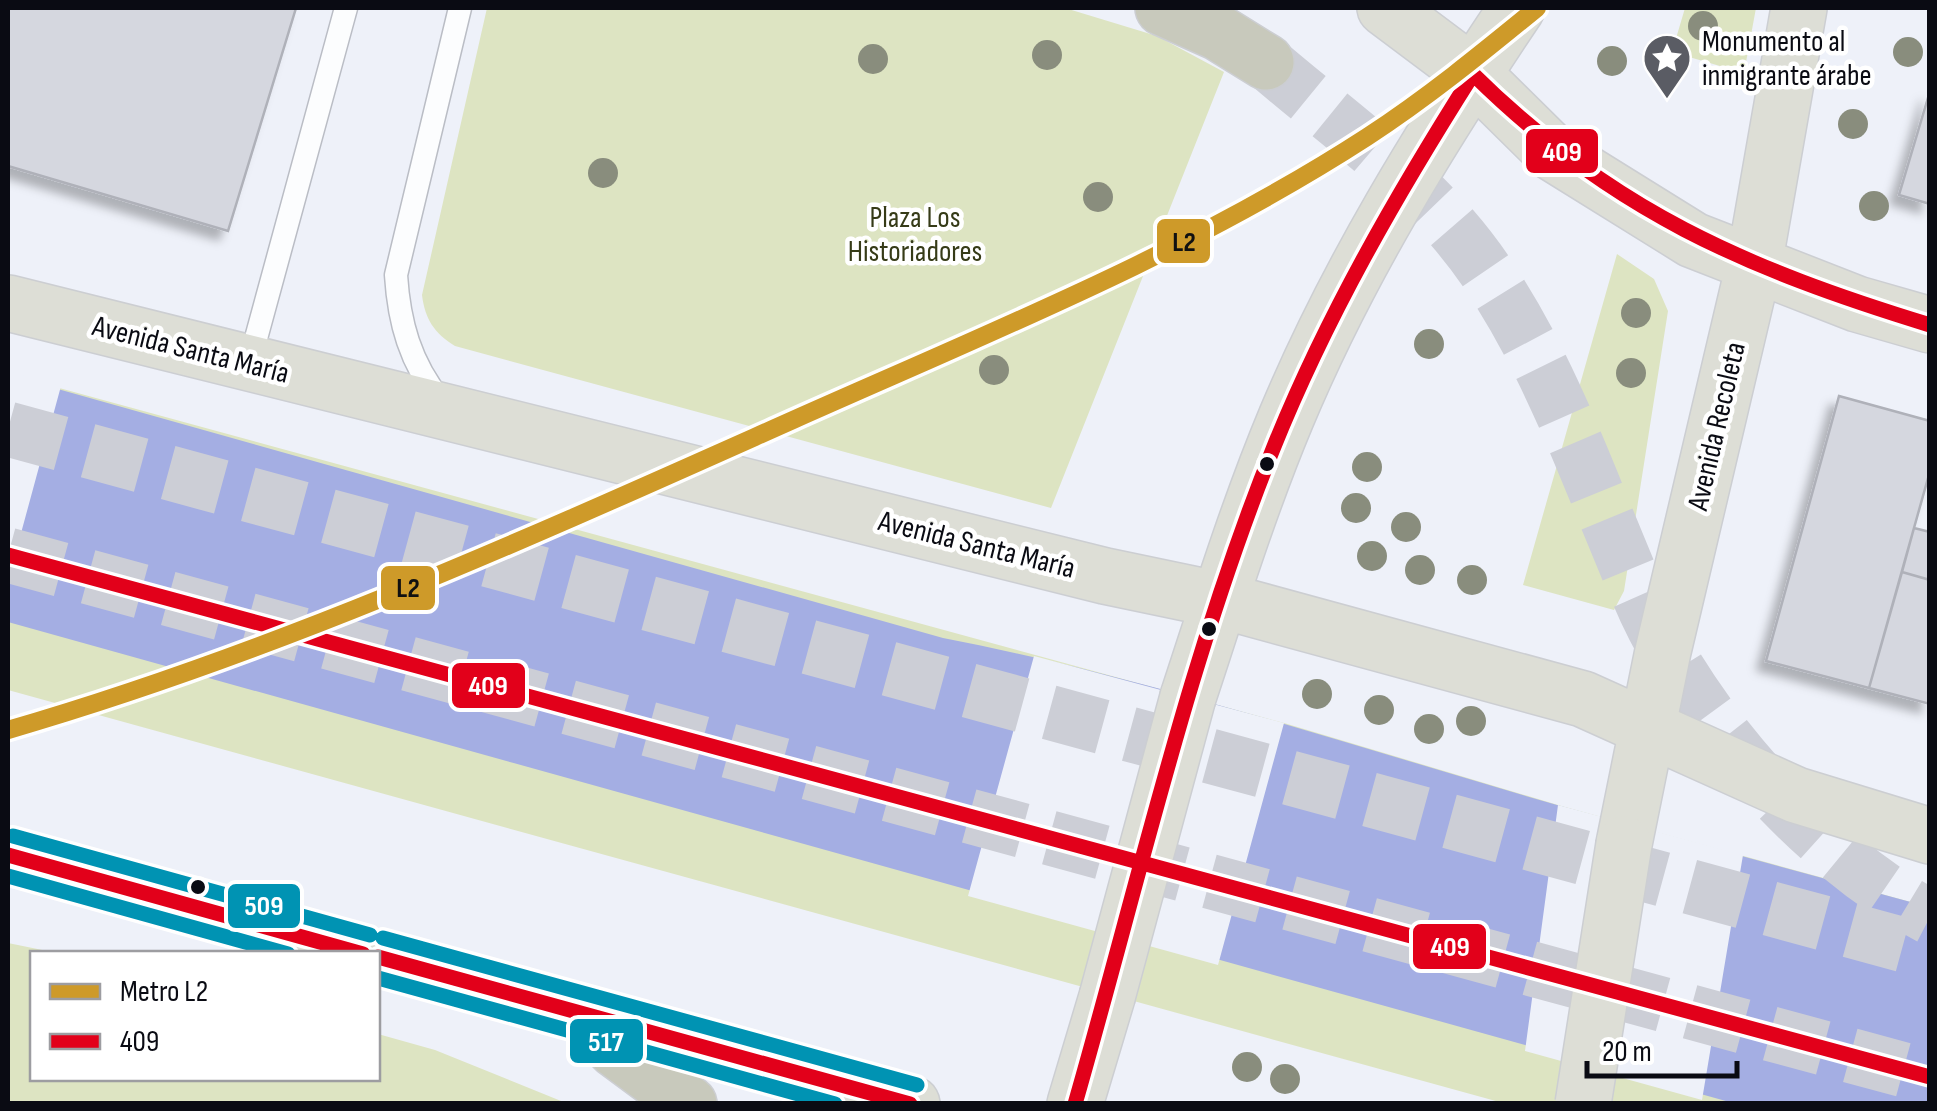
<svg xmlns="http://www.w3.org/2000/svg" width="1937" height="1111" font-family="'Sofia Sans Condensed',sans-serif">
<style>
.green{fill:#dde4c2}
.water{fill:#a4aee3}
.pier{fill:#eef1f9}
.building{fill:#d5d7df;stroke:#afb1b9;stroke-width:2.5;filter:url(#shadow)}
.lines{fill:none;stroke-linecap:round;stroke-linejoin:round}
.motorway-tunnel{stroke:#ccced6;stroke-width:55;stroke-dasharray:55 28;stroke-linecap:butt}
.service-casing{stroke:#babdc5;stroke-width:25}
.primary-casing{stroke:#ccced2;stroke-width:58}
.motorway-casing{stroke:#ccced2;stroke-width:58}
.service{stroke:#fcfdfe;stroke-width:22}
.primary{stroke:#ddded6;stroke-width:55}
.motorway{stroke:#c8c9bc;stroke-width:55}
.primary-bridge-casing{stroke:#ccced2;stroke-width:58;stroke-linecap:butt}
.primary-bridge{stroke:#ddded6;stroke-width:55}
.bus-1-casing{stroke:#fff;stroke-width:22}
.bus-2-casing{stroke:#fff;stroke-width:22}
.bus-3-casing{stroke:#fff;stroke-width:22}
.bus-1{stroke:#e2001a;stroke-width:15}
.bus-2{stroke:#0093b3;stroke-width:15}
.bus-3{stroke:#0093b3;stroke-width:15}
.metro-1-casing{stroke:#fff;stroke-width:25}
.metro-1{stroke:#ce9a29;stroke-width:18}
.tree{fill:#898d7d}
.bus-dot{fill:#0a0b13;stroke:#fff;stroke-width:4}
.labels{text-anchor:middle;stroke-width:9;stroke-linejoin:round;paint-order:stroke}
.poi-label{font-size:30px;fill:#0a0b13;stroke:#fff;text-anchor:start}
.park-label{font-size:30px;fill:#363b17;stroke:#fff}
.street-label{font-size:30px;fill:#0a0b13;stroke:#fff}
.line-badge{stroke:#fff;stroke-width:4}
.badge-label{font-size:28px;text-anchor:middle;font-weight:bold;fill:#fff}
.pale-badge-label{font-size:28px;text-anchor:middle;font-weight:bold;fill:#111}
</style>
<defs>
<filter id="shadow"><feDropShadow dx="-9" dy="9" stdDeviation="5" flood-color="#0004"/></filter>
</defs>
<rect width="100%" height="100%" fill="#eef1f9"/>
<path class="green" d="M 487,8 L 1065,8 L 1157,36 L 1224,72 L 1051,508 L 455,346 C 434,333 425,319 422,295 Z
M 1685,8 L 1756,8 L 1744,73 L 1672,52 Z
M 1617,254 L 1654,279 L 1668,311 L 1624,591 L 1614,610 L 1523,585 Z
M 8,374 L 1284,723 L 1558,805 L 1929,907 L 1929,1103 L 1503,1103 L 8,690 Z
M 8,943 L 57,953 L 32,954 L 32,1078 L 378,1078 L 378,1034 L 435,1050 L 566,1103 L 8,1103 Z"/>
<path class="water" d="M 8,375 L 943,638 C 1151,678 1353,746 1557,805 C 1681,840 1805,873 1929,907 L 1929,1103 L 1733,1103 L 8,622 Z"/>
<path class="pier" d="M 8,371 L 61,386 L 8,581 Z
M 1034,656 L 1284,723 L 1218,965 L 968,896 Z
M 1558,805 L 1743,855 L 1702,1100 L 1525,1051 Z"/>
<path class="building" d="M 8,8 L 296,8 L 228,231 L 8,166 Z
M 1930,91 L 1930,204 L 1899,195 Z
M 1839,396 L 1930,421 L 1930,471 L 1869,688 L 1766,661 Z
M 1914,528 L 1930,532 L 1930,580 L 1902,572 Z
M 1902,572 L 1930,580 L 1930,704 L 1869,688 Z"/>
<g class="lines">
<path class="motorway-tunnel" d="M 1266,62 C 1345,130 1430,187 1489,276 C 1558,379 1595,498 1646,611 C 1699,725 1817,858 1930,917
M 8,429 L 1930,952
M 8,555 L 1930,1077"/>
<g class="service-casing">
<path id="service" d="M 249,364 L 346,8
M 441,401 C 410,363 399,322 396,275 L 460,8"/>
</g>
<g class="primary-casing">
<path id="primary" d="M 1385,8 L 1473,74 L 1553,153 L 1693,240 L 1857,304 L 1930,325
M 8,303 L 1105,576 L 1220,600 L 1583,699 L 1796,795 L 1930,836
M 1188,697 C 1219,603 1248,509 1286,418 C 1347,272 1430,138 1517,8
M 1624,844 L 1663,651 L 1754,265 L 1799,8
M 8,855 L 365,954
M 378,957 L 912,1104
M 1075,1104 L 1107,997"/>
</g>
<g class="motorway-casing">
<path id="motorway" d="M 1163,8 L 1219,33 L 1266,62
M 578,1012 L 616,1050 L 689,1104"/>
</g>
<use href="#service" class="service"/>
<use href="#primary" class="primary"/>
<use href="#motorway" class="motorway"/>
<g class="primary-bridge-casing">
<path id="primary-bridge" d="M 1107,997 L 1188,697
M 1583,1104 L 1624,844"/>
</g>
<use href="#primary-bridge" class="primary-bridge"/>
<g class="bus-1-casing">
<path id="bus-1" d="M 8,555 L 1930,1077
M 8,855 L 363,954
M 378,957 L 910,1104
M 1075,1104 C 1138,885 1188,660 1273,449 C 1326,317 1397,194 1473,74 C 1610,210 1747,269 1930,325"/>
</g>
<g class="bus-2-casing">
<path id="bus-2" d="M 8,876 L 288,954
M 378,978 L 835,1104"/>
</g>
<g class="bus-3-casing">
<path id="bus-3" d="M 13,836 L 370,935
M 383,938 L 917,1085"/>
</g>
<use href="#bus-1" class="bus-1"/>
<use href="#bus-2" class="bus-2"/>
<use href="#bus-3" class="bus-3"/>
<g class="metro-1-casing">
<path id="metro-1" d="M 8,730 C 280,651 535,535 793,420 C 988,333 1188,253 1367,137 C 1427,98 1482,53 1537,8"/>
</g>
<use href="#metro-1" class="metro-1"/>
</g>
<g class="tree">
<circle cx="1703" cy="26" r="15"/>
<circle cx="1908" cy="52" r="15"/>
<circle cx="1047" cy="55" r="15"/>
<circle cx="873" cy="59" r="15"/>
<circle cx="1612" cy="61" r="15"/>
<circle cx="1853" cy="124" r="15"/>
<circle cx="603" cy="173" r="15"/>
<circle cx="1098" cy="197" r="15"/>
<circle cx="1874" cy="206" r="15"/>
<circle cx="1636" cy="313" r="15"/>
<circle cx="1429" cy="344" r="15"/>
<circle cx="994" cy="370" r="15"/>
<circle cx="1631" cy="373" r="15"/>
<circle cx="1367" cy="467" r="15"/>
<circle cx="1356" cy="508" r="15"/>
<circle cx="1406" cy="527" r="15"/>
<circle cx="1372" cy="556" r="15"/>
<circle cx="1420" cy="570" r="15"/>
<circle cx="1472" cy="580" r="15"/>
<circle cx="1317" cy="694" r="15"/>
<circle cx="1379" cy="710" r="15"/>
<circle cx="1471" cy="721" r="15"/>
<circle cx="1429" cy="729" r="15"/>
<circle cx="1247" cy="1067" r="15"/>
<circle cx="1285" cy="1079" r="15"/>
</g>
<defs>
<g id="sight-pin" transform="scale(2.5)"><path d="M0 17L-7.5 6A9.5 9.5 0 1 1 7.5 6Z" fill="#5a5c64" stroke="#fff"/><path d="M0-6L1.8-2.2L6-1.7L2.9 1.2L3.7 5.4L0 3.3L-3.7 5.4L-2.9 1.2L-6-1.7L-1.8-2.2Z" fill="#fff"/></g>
</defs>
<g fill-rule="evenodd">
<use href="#sight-pin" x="1667" y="58"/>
</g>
<g class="bus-dot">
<circle cx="1267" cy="464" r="9"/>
<circle cx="1209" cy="629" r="9"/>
<circle cx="198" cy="887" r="9"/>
</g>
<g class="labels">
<g class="poi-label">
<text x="1702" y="51">Monumento al<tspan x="1702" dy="34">inmigrante árabe</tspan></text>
</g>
<g class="park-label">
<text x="915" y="227">Plaza Los<tspan x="915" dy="34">Historiadores</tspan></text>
</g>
<g class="street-label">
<text transform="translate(191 349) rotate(14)" y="10">Avenida Santa María</text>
<text transform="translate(1716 426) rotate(-77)" y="10">Avenida Recoleta</text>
<text transform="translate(977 544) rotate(14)" y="10">Avenida Santa María</text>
</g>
</g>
<g class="line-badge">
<rect x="1524" y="127" width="76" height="48" rx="10" fill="#e2001a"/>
<rect x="1155" y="217" width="57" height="48" rx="10" fill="#ce9a29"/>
<rect x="379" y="564" width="58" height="48" rx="10" fill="#ce9a29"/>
<rect x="450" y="661" width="77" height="49" rx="10" fill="#e2001a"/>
<rect x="226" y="882" width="76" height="48" rx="10" fill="#0093b3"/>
<rect x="1411" y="922" width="77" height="49" rx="10" fill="#e2001a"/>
<rect x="568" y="1017" width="77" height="48" rx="10" fill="#0093b3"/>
</g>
<g class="badge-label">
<text x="1562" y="161">409</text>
<text x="488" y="695">409</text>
<text x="264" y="915">509</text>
<text x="1450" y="956">409</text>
<text x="606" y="1051">517</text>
</g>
<g class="pale-badge-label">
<text x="1184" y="251">L2</text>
<text x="408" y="597">L2</text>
</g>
<rect width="1937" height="1111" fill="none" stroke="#0a0b13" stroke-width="20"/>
<rect x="30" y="951" width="350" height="130" fill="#ffffff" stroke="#9d9da1" stroke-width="2.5"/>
<rect x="50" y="984" width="50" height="15" fill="#ce9a29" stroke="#9d9da1" stroke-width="2.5"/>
<text x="120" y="1001" font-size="30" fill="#0a0b13">Metro L2</text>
<rect x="50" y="1034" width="50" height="15" fill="#e2001a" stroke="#9d9da1" stroke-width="2.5"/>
<text x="120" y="1051" font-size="30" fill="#0a0b13">409</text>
<path d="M1587 1061v15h150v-15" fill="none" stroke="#0a0b13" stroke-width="5"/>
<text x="1602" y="1061" font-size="30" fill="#0a0b13" stroke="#ffffff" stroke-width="8" paint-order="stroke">20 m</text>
</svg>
